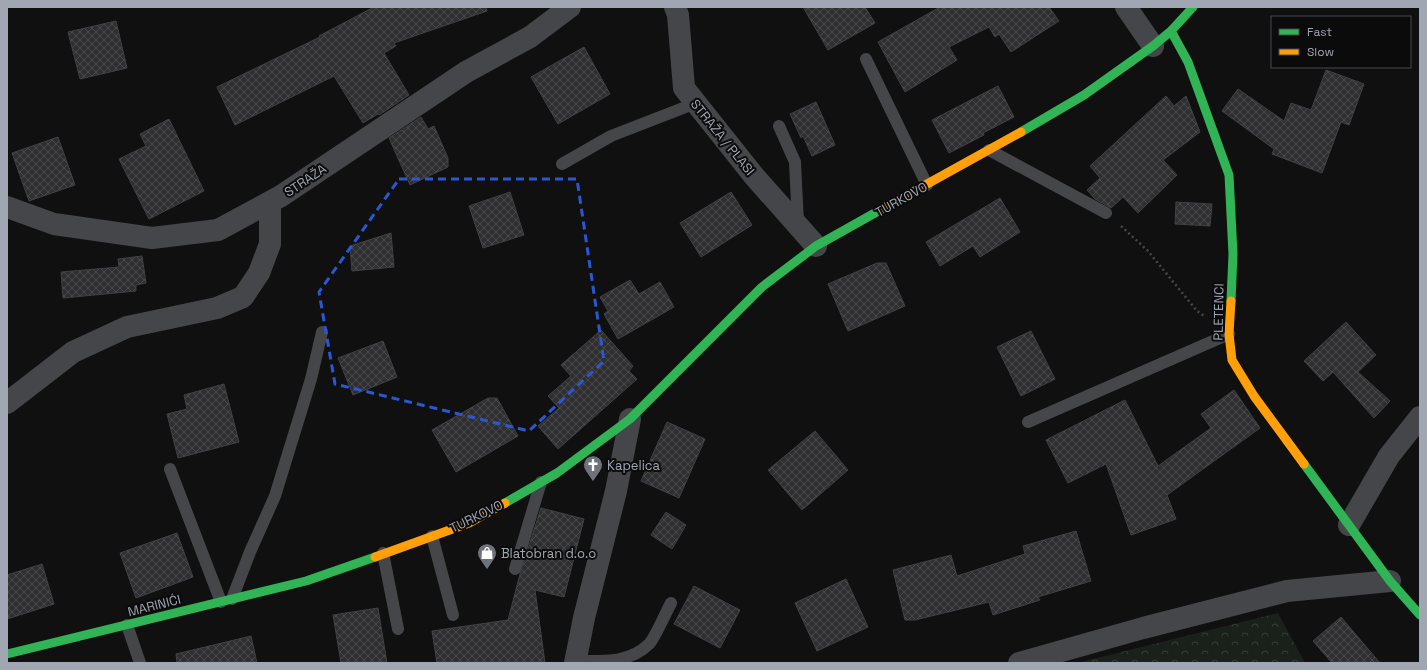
<svg xmlns="http://www.w3.org/2000/svg" width="1427" height="670" font-family="'Space Grotesk',sans-serif">
<style>
.forest{fill:url(#forest-crowns)}
.building{fill:url(#building-cross-hatch);stroke:#3f4144}
.lines{fill:none;stroke-linecap:round;stroke-linejoin:round}
.path{stroke:#46484b;stroke-width:2.5;stroke-dasharray:2 3;stroke-linecap:butt}
.lane{stroke:#454649;stroke-width:12}
.street{stroke:#454649;stroke-width:22}
.fast{stroke:#30b455;stroke-width:9}
.slow{stroke:#ff9f0a;stroke-width:9}
.marked{fill:none;stroke:#2a57d4;stroke-width:3;stroke-dasharray:8 5;stroke-linejoin:round}
.labels{text-anchor:middle;stroke-width:4;stroke-linejoin:round;paint-order:stroke}
.street-label{font-size:13px;fill:#a0a7b2;stroke:#0b0b0c}
.poi-label{font-size:13px;fill:#a0a7b2;stroke:#0b0b0c;text-anchor:start}
</style>
<defs>
<pattern id="forest-crowns" width="20" height="18" patternUnits="userSpaceOnUse"><rect width="20" height="18" fill="#1a211b"/><path d="M2 6a3 3 0 1 1 6 0M12 15a3 3 0 1 1 6 0" fill="none" stroke="#383e3a"/></pattern>
<pattern id="building-cross-hatch" width="8" height="8" patternUnits="userSpaceOnUse"><rect width="8" height="8" fill="#2f2f31"/><path d="M0 0l8 8M0 8l8-8" fill="none" stroke="#4a4a4c"/></pattern>
</defs>
<rect width="100%" height="100%" fill="#101011"/>
<path class="forest" d="M 1278,613 L 1305,663 L 1077,663 Z"/>
<path class="building" d="M 374,7 L 486,7 L 487,11 L 394,43 L 396,46 L 384,53 L 409,95 L 379,115 L 378,114 L 363,123 L 334,76 L 235,125 L 217,87 L 320,37 L 319,36 Z
M 803,7 L 865,7 L 875,23 L 828,50 Z
M 940,7 L 1049,7 L 1059,21 L 1011,52 L 999,34 L 995,37 L 989,27 L 949,47 L 957,60 L 905,92 L 878,42 Z
M 116,21 L 127,68 L 80,79 L 68,32 Z
M 584,47 L 610,94 L 558,124 L 531,77 Z
M 1326,70 L 1364,84 L 1349,125 L 1341,122 L 1322,173 L 1272,154 L 1274,149 L 1222,111 L 1238,89 L 1284,121 L 1291,103 L 1311,110 Z
M 998,86 L 1014,117 L 983,133 L 984,135 L 949,153 L 932,120 Z
M 1166,96 L 1174,106 L 1186,96 L 1200,132 L 1163,160 L 1177,175 L 1138,213 L 1123,197 L 1111,208 L 1095,199 L 1087,190 L 1100,178 L 1090,166 Z
M 816,102 L 835,145 L 812,156 L 803,136 L 801,138 L 790,114 Z
M 421,117 L 428,129 L 434,126 L 448,158 L 448,167 L 410,185 L 389,138 Z
M 169,119 L 204,191 L 149,219 L 119,159 L 146,146 L 140,134 Z
M 58,137 L 75,185 L 29,201 L 12,153 Z
M 510,192 L 524,235 L 483,248 L 469,206 Z
M 731,192 L 752,225 L 701,257 L 680,223 Z
M 1000,198 L 1020,232 L 980,257 L 973,246 L 940,266 L 926,242 Z
M 1176,202 L 1212,204 L 1210,226 L 1175,224 Z
M 391,233 L 394,267 L 352,271 L 350,246 Z
M 142,256 L 146,283 L 136,285 L 136,291 L 63,298 L 61,272 L 119,267 L 118,259 Z
M 877,263 L 886,263 L 905,306 L 848,331 L 828,284 Z
M 630,280 L 639,294 L 660,282 L 674,307 L 618,339 L 604,314 L 608,311 L 600,297 Z
M 1346,322 L 1376,355 L 1358,372 L 1390,401 L 1374,418 L 1333,372 L 1323,381 L 1304,361 Z
M 601,330 L 633,366 L 629,371 L 637,379 L 558,449 L 538,426 L 559,408 L 548,396 L 571,376 L 561,365 Z
M 1031,331 L 1055,379 L 1021,396 L 997,347 Z
M 383,341 L 397,377 L 353,395 L 338,358 Z
M 224,384 L 239,442 L 178,458 L 167,414 L 187,409 L 184,395 Z
M 1234,390 L 1260,428 L 1167,495 L 1176,519 L 1131,535 L 1106,464 L 1068,483 L 1046,440 L 1125,400 L 1158,466 L 1211,428 L 1201,414 Z
M 488,398 L 497,398 L 518,436 L 456,472 L 432,430 Z
M 667,422 L 705,439 L 679,498 L 641,481 Z
M 815,431 L 848,470 L 802,510 L 768,470 Z
M 541,508 L 584,519 L 564,597 L 535,590 L 545,663 L 437,663 L 432,631 L 508,620 L 520,574 Z
M 666,512 L 686,525 L 672,549 L 651,535 Z
M 1076,531 L 1091,581 L 1038,597 L 1040,600 L 993,615 L 989,602 L 915,620 L 905,620 L 893,570 L 951,555 L 957,576 L 1025,554 L 1023,546 Z
M 177,533 L 193,577 L 136,598 L 120,553 Z
M 42,564 L 54,604 L 7,619 L 7,575 Z
M 846,579 L 868,627 L 817,651 L 795,603 Z
M 694,586 L 740,610 L 720,648 L 674,624 Z
M 378,608 L 387,663 L 341,663 L 333,615 Z
M 1341,617 L 1380,663 L 1332,663 L 1313,641 Z
M 251,636 L 257,663 L 177,663 L 176,654 Z"/>
<g class="lines">
<path class="path" d="M 1121,226 L 1148,251 L 1197,311 L 1204,316"/>
<path class="lane" d="M 866,59 L 927,185
M 779,126 L 795,162 L 798,223
M 989,150 L 1106,213
M 562,164 L 611,136 L 696,103
M 1028,422 L 1229,334
M 170,469 L 221,602
M 432,536 L 453,615
M 383,553 L 398,629
M 515,569 L 541,482
M 232,599 L 250,552 L 275,496 L 311,379 L 322,332
M 127,625 L 140,663
M 575,661 C 601,661 629,664 649,644 C 655,638 666,612 671,603"/>
<path class="street" d="M 675,7 L 678,15 L 684,88 L 754,176 L 816,246
M 1126,7 L 1153,46
M 7,207 L 54,224 L 152,238 L 218,230 L 281,196 L 466,72 L 530,37 L 570,7
M 7,403 L 73,352 L 127,327 L 217,308 L 243,297 L 259,273 L 270,244 L 270,202
M 1349,525 L 1389,456 L 1420,417
M 575,663 L 584,618 L 616,491 L 630,419
M 1019,663 L 1143,628 L 1287,591 L 1390,581"/>
<path class="fast" d="M 1171,31 L 1188,62 L 1229,175 L 1233,254 L 1231,301
M 1021,132 L 1084,95 L 1153,46 L 1171,31 L 1193,7
M 1304,464 L 1390,581 L 1420,615
M 505,503 L 557,473 L 630,419 L 762,287 L 816,246 L 882,209
M 7,654 L 306,581 L 375,557"/>
<path class="slow" d="M 882,209 L 1021,132
M 1231,301 L 1229,334 L 1232,360 L 1254,396 L 1304,464
M 375,557 L 469,523 L 505,503"/>
</g>
<path class="marked" d="M 399,179 L 577,179 L 604,361 L 529,431 L 335,384 L 319,292 Z"/>
<defs>
<g id="church-pin" transform="scale(1)"><path d="M0 17L-7.5 6A9.5 9.5 0 1 1 7.5 6Z" fill="#6e727a" stroke="#0b0b0c"/><path d="M-1.2-6h2.4v3.5h3.3v2.4h-3.3V6h-2.4V-.1h-3.3v-2.4h3.3Z" fill="#fff"/></g>
<g id="shop-pin" transform="scale(1)"><path d="M0 17L-7.5 6A9.5 9.5 0 1 1 7.5 6Z" fill="#6e727a" stroke="#0b0b0c"/><path d="M-5-2.5h2.3a2.7 3.5 0 0 1 5.4 0H5L5.5 6h-11ZM-1.5-2.5h3a1.5 2.3 0 0 0-3 0Z" fill="#fff"/></g>
</defs>
<g fill-rule="evenodd">
<use href="#church-pin" x="593" y="465"/>
<use href="#shop-pin" x="487" y="553"/>
</g>
<g class="labels">
<g class="street-label">
<text transform="translate(723 137) rotate(51)" y="5">STRAŽA / PLASI</text>
<text transform="translate(305 180) rotate(-34)" y="5">STRAŽA</text>
<text transform="translate(901 199) rotate(-29)" y="5">TURKOVO</text>
<text transform="translate(1218 312) rotate(-89)" y="5">PLETENCI</text>
<text transform="translate(476 516) rotate(-26)" y="5">TURKOVO</text>
<text transform="translate(154 605) rotate(-14)" y="5">MARINIĆI</text>
</g>
<g class="poi-label">
<text x="607" y="470">Kapelica</text>
<text x="501" y="558">Blatobran d.o.o</text>
</g>
</g>
<rect width="1427" height="670" fill="none" stroke="#a0a7b2" stroke-width="16"/>
<rect x="1271" y="16" width="140" height="52" fill="#0b0b0c" stroke="#47494e"/>
<rect x="1279" y="29" width="20" height="6" fill="#30b455" stroke="#47494e"/>
<text x="1307" y="36" font-size="12" fill="#a0a7b2">Fast</text>
<rect x="1279" y="49" width="20" height="6" fill="#ff9f0a" stroke="#47494e"/>
<text x="1307" y="56" font-size="12" fill="#a0a7b2">Slow</text>
</svg>
